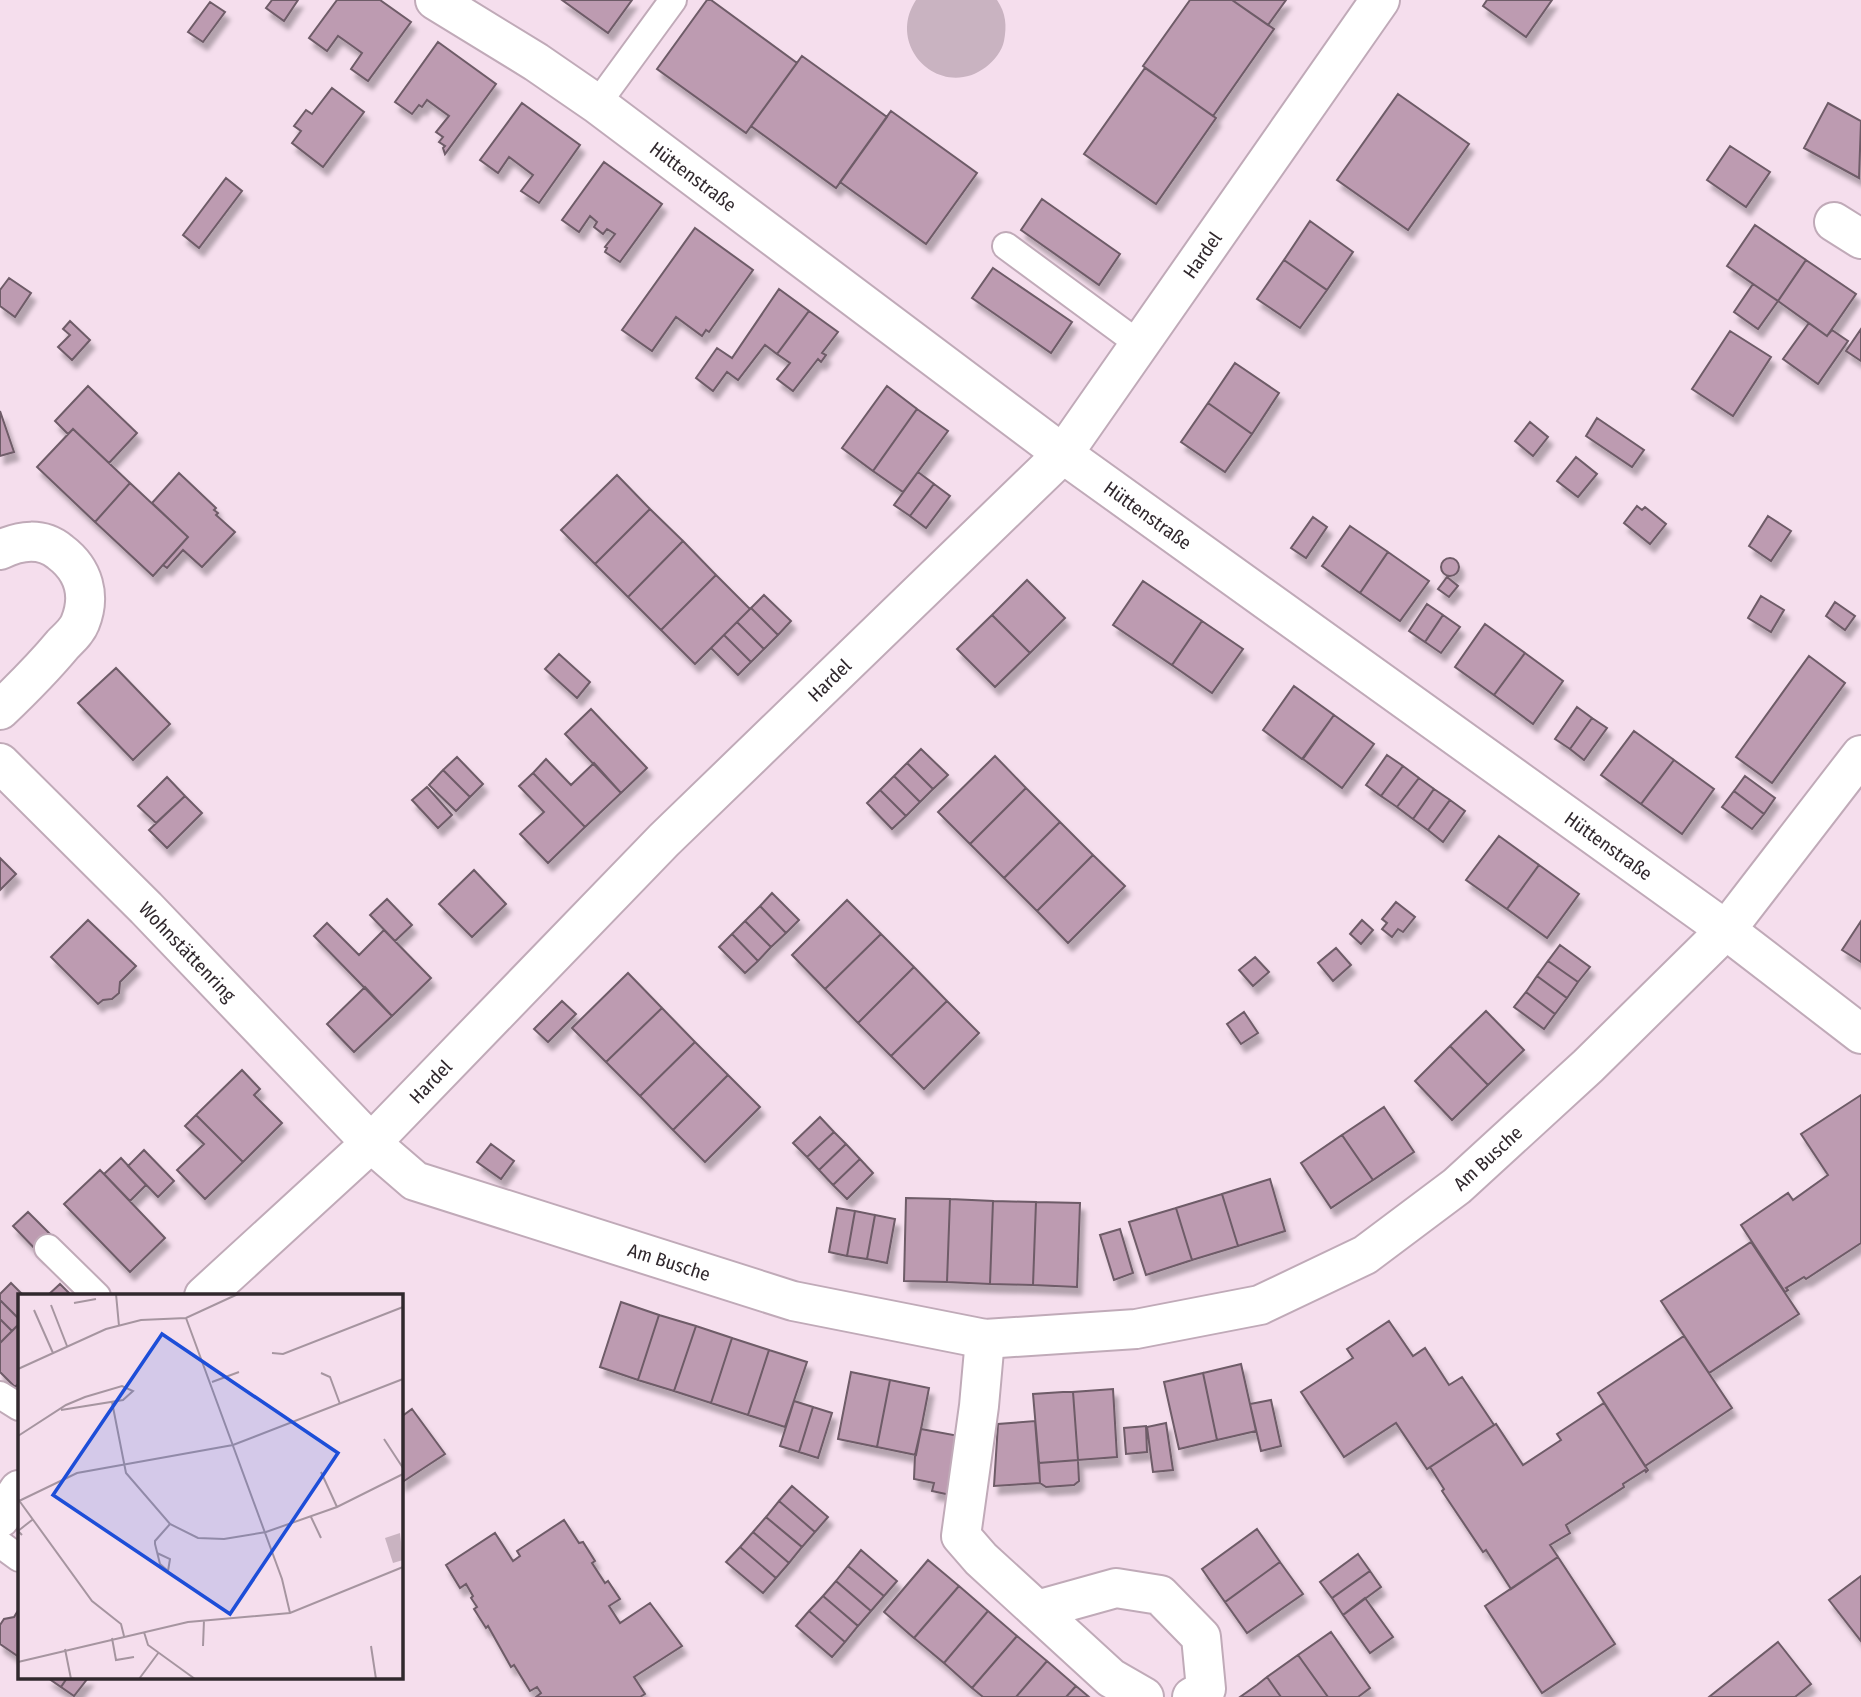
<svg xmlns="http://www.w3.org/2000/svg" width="1861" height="1697" font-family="'Fira Sans Condensed',sans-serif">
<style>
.green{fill:#c9b3c1}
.building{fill:#bd9bb1;stroke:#6e5b67;stroke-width:2;filter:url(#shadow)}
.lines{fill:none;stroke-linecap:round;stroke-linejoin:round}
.service-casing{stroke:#c0aab8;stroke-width:30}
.minor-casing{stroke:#c0aab8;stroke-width:42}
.service{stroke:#fff;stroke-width:26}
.minor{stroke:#fff;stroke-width:38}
.labels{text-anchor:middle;stroke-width:5;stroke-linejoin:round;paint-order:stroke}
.street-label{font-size:19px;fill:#30282d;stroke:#fceff7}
.inset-road{fill:none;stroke:#a695a0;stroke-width:2}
.view{fill:#1d4ed8;fill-opacity:0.15;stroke:#1d4ed8;stroke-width:3.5}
.inset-edge{fill:none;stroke:#30282d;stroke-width:3.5}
</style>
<defs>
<filter id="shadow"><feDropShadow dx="4.5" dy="8" stdDeviation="2" flood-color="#0004"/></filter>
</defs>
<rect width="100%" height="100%" fill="#f5deed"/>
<path class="green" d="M 916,0 L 997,0 C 1006,13 1007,26 1004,41 C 1002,51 994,61 986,67 C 941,101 885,47 916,0 Z"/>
<path class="building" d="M 272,0 L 298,0 L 284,21 L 266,8 Z
M 337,0 L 380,0 L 411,22 L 368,81 L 351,69 L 362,53 L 351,45 L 338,36 L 327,51 L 309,38 Z
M 562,0 L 632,0 L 608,33 Z
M 707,0 L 711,0 L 797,63 L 746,133 L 657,69 Z
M 1190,0 L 1232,0 L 1274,29 L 1213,116 L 1143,66 Z
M 1232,0 L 1286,0 L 1268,25 Z
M 1487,0 L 1552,0 L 1526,37 L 1483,6 Z
M 210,2 L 225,12 L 203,42 L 188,32 Z
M 438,42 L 496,84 L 445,154 L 443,148 L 445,146 L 439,142 L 443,137 L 436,132 L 449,116 L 427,100 L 422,107 L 419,105 L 412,114 L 395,102 Z
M 802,56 L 887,117 L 836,188 L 751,126 Z
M 1145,68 L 1216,118 L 1156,204 L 1084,154 Z
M 332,88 L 364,112 L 323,167 L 292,143 L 301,131 L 294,126 L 306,110 L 312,114 Z
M 1398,94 L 1469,144 L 1408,230 L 1337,180 Z
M 522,103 L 580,145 L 539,203 L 521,191 L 533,175 L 509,157 L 498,173 L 480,160 Z
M 1828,103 L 1861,121 L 1859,178 L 1804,148 Z
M 891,111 L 977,173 L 926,244 L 840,182 Z
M 1730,146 L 1770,172 L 1746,207 L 1707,180 Z
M 604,162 L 662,204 L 620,262 L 605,252 L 607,248 L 605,247 L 615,234 L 607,229 L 603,234 L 594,227 L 597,222 L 590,216 L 579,232 L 562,220 Z
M 226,178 L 242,191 L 199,248 L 183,235 Z
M 1042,199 L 1120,254 L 1099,285 L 1021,230 Z
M 1310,221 L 1353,252 L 1327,290 L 1284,260 Z
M 1755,225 L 1806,260 L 1778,301 L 1727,266 Z
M 695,228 L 753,270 L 709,332 L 706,330 L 702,336 L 676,317 L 652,351 L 622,330 Z
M 1284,260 L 1327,290 L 1300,328 L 1257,299 Z
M 1806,260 L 1856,294 L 1827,336 L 1778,301 Z
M 993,268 L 1072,322 L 1051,353 L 972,298 Z
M 9,278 L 31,293 L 15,317 L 0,306 L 0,290 Z
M 1753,284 L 1778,301 L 1758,329 L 1734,312 Z
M 779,289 L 809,311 L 777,354 L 765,345 L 738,380 L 727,372 L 713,391 L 696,378 L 717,348 L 732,358 Z
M 809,311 L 838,332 L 822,353 L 826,355 L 821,362 L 818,359 L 793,391 L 777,379 L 790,363 L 777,354 Z
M 70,321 L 90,340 L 72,360 L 58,347 L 70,335 L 63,329 Z
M 1809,323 L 1827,336 L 1832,330 L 1848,341 L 1818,384 L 1783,359 Z
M 1861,329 L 1861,361 L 1846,351 Z
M 1730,331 L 1771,357 L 1733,416 L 1692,389 Z
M 1235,363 L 1279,393 L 1252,434 L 1208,403 Z
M 88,386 L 137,433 L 109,463 L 73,429 L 68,434 L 55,421 Z
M 887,386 L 917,409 L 873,471 L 842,448 Z
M 1208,403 L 1252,434 L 1225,472 L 1181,442 Z
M 917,409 L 948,431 L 903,492 L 873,471 Z
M 0,411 L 14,452 L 0,456 Z
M 1597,418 L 1644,450 L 1632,467 L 1586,436 Z
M 1530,422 L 1548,437 L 1533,456 L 1515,441 Z
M 73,429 L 130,483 L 95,522 L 37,467 Z
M 1576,457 L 1597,474 L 1578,497 L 1557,481 Z
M 918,472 L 934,484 L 910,516 L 894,505 Z
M 179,473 L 216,508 L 214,510 L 218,513 L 216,515 L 235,532 L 202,567 L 183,550 L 167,568 L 163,565 L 188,537 L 152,503 Z
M 617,475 L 650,509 L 595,564 L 561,530 Z
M 130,483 L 188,537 L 153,576 L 95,522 Z
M 934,484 L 950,496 L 926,528 L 910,516 Z
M 1637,506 L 1642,510 L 1645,507 L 1666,524 L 1650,544 L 1624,523 Z
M 650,509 L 683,541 L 628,597 L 595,564 Z
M 1768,516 L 1791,531 L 1771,561 L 1749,546 Z
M 1313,517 L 1327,527 L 1306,558 L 1291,548 Z
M 1350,526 L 1388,552 L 1360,593 L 1322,566 Z
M 683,541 L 716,575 L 661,630 L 628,597 Z
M 1388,552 L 1429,581 L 1400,621 L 1360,593 Z
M1441 567a9 9 0 1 1 18 0a9 9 0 1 1-18 0Z
M 716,575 L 750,609 L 695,664 L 661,630 Z
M 1447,577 L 1458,586 L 1449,597 L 1438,589 Z
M 1027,580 L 1065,618 L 1030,653 L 992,615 Z
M 1143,581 L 1202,621 L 1172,665 L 1113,625 Z
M 764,595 L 791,621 L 778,635 L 751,608 Z
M 1761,596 L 1784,610 L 1771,632 L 1748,618 Z
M 1835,602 L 1855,616 L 1845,630 L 1826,616 Z
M 1427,604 L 1443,615 L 1425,642 L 1409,631 Z
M 751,608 L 778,635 L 764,649 L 737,622 Z
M 992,615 L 1030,653 L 995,687 L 957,649 Z
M 1443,615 L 1460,627 L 1441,653 L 1425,642 Z
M 1202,621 L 1243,649 L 1212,693 L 1172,665 Z
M 737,622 L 764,649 L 751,662 L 724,635 Z
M 1485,624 L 1525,653 L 1494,695 L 1455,667 Z
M 724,635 L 751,662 L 738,675 L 711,648 Z
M 1525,653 L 1563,681 L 1533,724 L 1494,695 Z
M 559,654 L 590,682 L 577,698 L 545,669 Z
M 1809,656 L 1845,683 L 1772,783 L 1736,757 Z
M 116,668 L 170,724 L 133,760 L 78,703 Z
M 1294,686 L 1334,715 L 1302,759 L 1263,730 Z
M 1577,707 L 1592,718 L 1570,749 L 1555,739 Z
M 591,709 L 647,768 L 621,793 L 565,734 Z
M 1334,715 L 1374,744 L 1342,788 L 1303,759 Z
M 1592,718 L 1607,728 L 1584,760 L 1570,749 Z
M 1634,731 L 1674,760 L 1641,804 L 1601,775 Z
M 921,749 L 948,775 L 933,789 L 907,763 Z
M 1387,755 L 1403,766 L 1381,796 L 1366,785 Z
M 995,756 L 1026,788 L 970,844 L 938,812 Z
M 457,757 L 483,784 L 470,797 L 443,770 Z
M 546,759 L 571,785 L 594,763 L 621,793 L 585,827 L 533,773 Z
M 1674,760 L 1714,789 L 1682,834 L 1641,804 Z
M 907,763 L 933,789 L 920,802 L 894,776 Z
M 1403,766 L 1419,778 L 1397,807 L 1381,796 Z
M 443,770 L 470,797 L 456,811 L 429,785 Z
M 533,773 L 585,827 L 548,863 L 520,834 L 544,812 L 519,786 Z
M 894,776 L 920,802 L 906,816 L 880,790 Z
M 1745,776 L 1775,798 L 1764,814 L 1734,791 Z
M 167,777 L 185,796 L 156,823 L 138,806 Z
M 1419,778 L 1434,789 L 1413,819 L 1397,807 Z
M 427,787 L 452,815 L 438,828 L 412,800 Z
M 1026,788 L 1060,822 L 1004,878 L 970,844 Z
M 1434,789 L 1450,800 L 1428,830 L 1413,819 Z
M 880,790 L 906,816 L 892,829 L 867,803 Z
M 1734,791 L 1764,814 L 1752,829 L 1722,807 Z
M 185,796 L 202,813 L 167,848 L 149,830 Z
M 1450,800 L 1465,811 L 1443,842 L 1428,830 Z
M 1060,822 L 1093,855 L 1037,911 L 1004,878 Z
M 1499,836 L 1539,865 L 1507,909 L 1466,880 Z
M 1093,855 L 1125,886 L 1068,943 L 1037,911 Z
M 0,858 L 16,874 L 0,890 Z
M 1539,865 L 1579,894 L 1547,938 L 1507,909 Z
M 474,870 L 506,904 L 472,937 L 439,904 Z
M 772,893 L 799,920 L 786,933 L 760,906 Z
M 387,899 L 412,925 L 395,941 L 370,915 Z
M 847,900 L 881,934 L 825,989 L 792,955 Z
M 1396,902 L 1415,917 L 1403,932 L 1398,929 L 1392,937 L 1382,929 L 1387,923 L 1382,919 Z
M 760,906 L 786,933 L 771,947 L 745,921 Z
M 88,920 L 136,966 L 120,982 L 119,993 L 112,999 L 103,1000 L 98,1004 L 51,957 Z
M 1362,920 L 1373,930 L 1361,944 L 1350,934 Z
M 745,921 L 771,947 L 758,961 L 732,934 Z
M 1861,921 L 1861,962 L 1842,950 Z
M 327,923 L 359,955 L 384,930 L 431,978 L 392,1016 L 314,936 Z
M 732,934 L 758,961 L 745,973 L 719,947 Z
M 881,934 L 914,967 L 858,1023 L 825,989 Z
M 1560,945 L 1590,967 L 1578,982 L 1548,961 Z
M 1336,948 L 1351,965 L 1333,981 L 1318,963 Z
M 1255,957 L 1269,972 L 1253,986 L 1239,970 Z
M 1548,961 L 1578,982 L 1567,998 L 1537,976 Z
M 914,967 L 947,1001 L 891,1056 L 858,1023 Z
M 628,973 L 662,1008 L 606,1062 L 572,1028 Z
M 1537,976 L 1567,998 L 1555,1014 L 1526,992 Z
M 365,987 L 392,1016 L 354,1052 L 327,1024 Z
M 1526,992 L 1555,1014 L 1544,1029 L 1514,1007 Z
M 562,1001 L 576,1014 L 548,1042 L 534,1029 Z
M 947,1001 L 979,1033 L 924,1089 L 891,1056 Z
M 662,1008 L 695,1042 L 640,1096 L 606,1062 Z
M 1486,1011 L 1524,1050 L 1488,1085 L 1450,1046 Z
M 1244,1012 L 1258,1033 L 1241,1044 L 1227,1024 Z
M 695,1042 L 728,1075 L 673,1130 L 640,1096 Z
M 1450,1046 L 1488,1085 L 1452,1120 L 1415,1081 Z
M 242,1070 L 260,1089 L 254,1095 L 282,1123 L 243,1162 L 196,1115 Z
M 728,1075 L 760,1107 L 705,1162 L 673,1130 Z
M 1861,1095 L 1861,1243 L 1806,1279 L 1804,1277 L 1786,1288 L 1788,1290 L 1785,1292 L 1741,1225 L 1788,1193 L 1793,1200 L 1828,1175 L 1801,1134 Z
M 1384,1107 L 1414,1152 L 1373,1180 L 1342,1135 Z
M 196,1115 L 243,1162 L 205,1199 L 177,1170 L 204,1144 L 185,1126 Z
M 820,1117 L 834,1132 L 807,1157 L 793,1143 Z
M 834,1132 L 846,1144 L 819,1170 L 807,1157 Z
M 1342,1135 L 1373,1180 L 1331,1208 L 1301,1163 Z
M 491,1144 L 514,1161 L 501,1179 L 477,1162 Z
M 846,1144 L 860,1159 L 833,1185 L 819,1170 Z
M 144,1150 L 174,1181 L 158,1197 L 128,1166 Z
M 121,1158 L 146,1185 L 130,1201 L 104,1174 Z
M 860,1159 L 873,1173 L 847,1199 L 833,1185 Z
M 100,1170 L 165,1238 L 130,1272 L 64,1204 Z
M 1270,1179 L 1285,1231 L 1238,1246 L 1222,1194 Z
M 1222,1194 L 1238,1246 L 1192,1260 L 1176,1208 Z
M 906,1198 L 950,1199 L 947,1282 L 904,1281 Z
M 950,1199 L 993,1201 L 990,1284 L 947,1282 Z
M 993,1201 L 1036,1202 L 1033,1285 L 990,1284 Z
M 1036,1202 L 1080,1203 L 1077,1287 L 1033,1285 Z
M 837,1208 L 855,1211 L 847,1256 L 829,1252 Z
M 1176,1208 L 1192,1260 L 1146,1275 L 1129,1222 Z
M 855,1211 L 875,1215 L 867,1259 L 847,1256 Z
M 28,1212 L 56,1240 L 41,1255 L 13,1226 Z
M 875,1215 L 895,1219 L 887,1263 L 867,1259 Z
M 1120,1229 L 1133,1273 L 1114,1280 L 1100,1235 Z
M 1751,1242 L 1799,1314 L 1709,1373 L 1661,1301 Z
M 11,1283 L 24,1296 L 19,1296 L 19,1319 L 0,1300 L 0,1294 Z
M 60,1284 L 72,1296 L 47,1296 Z
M 0,1300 L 19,1319 L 19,1324 L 12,1331 L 0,1319 Z
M 621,1302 L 659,1315 L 638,1380 L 600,1367 Z
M 659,1315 L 696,1326 L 674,1391 L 638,1380 Z
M 0,1319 L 12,1331 L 0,1343 Z
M 1389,1321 L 1413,1356 L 1425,1348 L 1449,1385 L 1462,1377 L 1494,1425 L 1427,1469 L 1396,1423 L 1344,1457 L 1301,1392 L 1353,1358 L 1347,1349 Z
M 19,1324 L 19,1383 L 15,1387 L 0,1372 L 0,1343 Z
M 696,1326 L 732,1338 L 711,1403 L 674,1391 Z
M 1684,1336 L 1732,1408 L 1645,1466 L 1598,1393 Z
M 732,1338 L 769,1350 L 748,1415 L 711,1403 Z
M 769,1350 L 807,1362 L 785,1427 L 748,1415 Z
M 1241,1364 L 1256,1431 L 1217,1440 L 1203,1373 Z
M 851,1372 L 890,1380 L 877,1447 L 838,1439 Z
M 1203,1373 L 1217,1440 L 1179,1449 L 1164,1382 Z
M 890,1380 L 929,1388 L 916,1455 L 877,1447 Z
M 1113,1389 L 1117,1457 L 1078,1460 L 1073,1392 Z
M 1063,1392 L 1073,1392 L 1078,1460 L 1039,1463 L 1033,1394 Z
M 1271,1400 L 1281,1446 L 1261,1451 L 1250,1404 Z
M 794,1401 L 813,1407 L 799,1452 L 780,1446 Z
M 1604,1403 L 1648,1470 L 1646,1472 L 1645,1470 L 1623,1484 L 1624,1487 L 1566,1525 L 1570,1533 L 1550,1545 L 1558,1557 L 1511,1589 L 1486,1550 L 1483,1552 L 1442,1491 L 1444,1489 L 1430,1467 L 1496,1424 L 1523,1465 L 1561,1440 L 1557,1434 Z
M 813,1407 L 832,1413 L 818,1458 L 799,1452 Z
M 412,1409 L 445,1454 L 401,1483 L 401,1417 Z
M 1035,1421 L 1040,1483 L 994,1486 L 998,1424 Z
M 1166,1423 L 1173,1470 L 1153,1472 L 1147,1427 Z
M 1146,1426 L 1147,1452 L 1126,1454 L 1124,1428 Z
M 921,1429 L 959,1436 L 955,1496 L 932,1491 L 934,1483 L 914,1479 L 915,1455 Z
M 1078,1460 L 1079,1481 L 1074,1485 L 1046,1487 L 1040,1483 L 1039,1463 Z
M 792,1486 L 828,1517 L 815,1532 L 779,1501 Z
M 779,1501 L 815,1532 L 802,1547 L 766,1517 Z
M 766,1517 L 802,1547 L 789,1563 L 753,1532 Z
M 564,1520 L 579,1543 L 583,1542 L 595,1561 L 592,1563 L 605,1583 L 608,1581 L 620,1599 L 609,1606 L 620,1623 L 650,1603 L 682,1646 L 634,1677 L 645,1694 L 640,1697 L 536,1697 L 541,1693 L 537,1687 L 530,1691 L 514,1665 L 511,1667 L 488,1626 L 486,1628 L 474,1609 L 477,1607 L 471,1598 L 473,1596 L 466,1584 L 460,1588 L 446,1565 L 495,1533 L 513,1561 L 520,1556 L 517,1551 Z
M 1257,1529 L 1280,1562 L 1225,1602 L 1202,1569 Z
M 753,1532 L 789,1563 L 776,1578 L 740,1547 Z
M 740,1547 L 776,1578 L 763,1593 L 726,1562 Z
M 861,1550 L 897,1581 L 884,1596 L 848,1566 Z
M 1358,1554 L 1370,1571 L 1332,1598 L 1320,1582 Z
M 1558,1557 L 1615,1644 L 1542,1693 L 1485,1606 Z
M 928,1560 L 959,1586 L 914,1638 L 884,1612 Z
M 1280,1562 L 1303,1594 L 1247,1633 L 1225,1602 Z
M 848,1566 L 884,1596 L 871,1611 L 836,1581 Z
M 1370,1571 L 1381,1587 L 1343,1615 L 1332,1598 Z
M 1861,1576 L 1861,1641 L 1829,1600 Z
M 836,1581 L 871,1611 L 858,1626 L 823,1596 Z
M 959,1586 L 988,1611 L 944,1663 L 914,1638 Z
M 823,1596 L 858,1626 L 845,1642 L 809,1611 Z
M 1365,1598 L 1393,1637 L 1370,1653 L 1343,1615 Z
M 19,1609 L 19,1657 L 0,1644 L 0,1625 L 4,1619 L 14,1617 Z
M 809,1611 L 845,1642 L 832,1657 L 796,1626 Z
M 988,1611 L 1017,1636 L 972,1688 L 944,1663 Z
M 1331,1632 L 1370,1688 L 1358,1697 L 1328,1697 L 1298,1655 Z
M 1017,1636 L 1047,1661 L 1016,1697 L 983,1697 L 972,1688 Z
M 1778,1642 L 1811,1684 L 1795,1697 L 1709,1697 Z
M 1298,1655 L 1328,1697 L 1281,1697 L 1267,1677 Z
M 1047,1661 L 1076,1686 L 1066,1697 L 1016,1697 Z
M 1267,1677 L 1281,1697 L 1240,1697 L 1257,1685 Z
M 48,1678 L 67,1678 L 61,1687 Z
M 67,1678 L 88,1678 L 74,1696 L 61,1687 Z
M 1076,1686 L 1082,1691 L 1089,1697 L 1066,1697 Z"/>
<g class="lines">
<g class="service-casing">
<path id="service" d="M 597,104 L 673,0
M 1006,246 L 1139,344
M 48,1248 L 97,1296
M 0,1395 L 19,1407
M 0,1544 L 19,1558"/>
</g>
<g class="minor-casing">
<g id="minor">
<path id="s1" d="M 435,0 L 536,62 L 597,104 L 1063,454 L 1726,930 L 1861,1034"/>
<path d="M 1834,222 L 1861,239"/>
<path d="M 0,550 C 20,540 42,537 60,552 C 84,570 91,596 80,623 C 77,631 69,638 63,644 C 43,668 22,689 0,710"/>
<path id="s2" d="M 0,763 L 146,908 L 371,1143 L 415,1181 L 793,1301 L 985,1339 L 1136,1329 L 1260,1305 L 1365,1255 L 1457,1186 L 1588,1066 L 1726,930 L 1861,755"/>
<path id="s3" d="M 204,1296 L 371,1143 L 664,840 L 1063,454 L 1380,0"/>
<path d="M 985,1339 L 979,1406 L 961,1536 L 981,1559 L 1111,1678 L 1144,1697"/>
<path d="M 0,1518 L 19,1490"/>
<path d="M 1037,1610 L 1116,1588 L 1160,1595 L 1201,1637 L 1206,1689 L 1192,1697"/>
</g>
</g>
<use href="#service" class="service"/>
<use href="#minor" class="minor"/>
</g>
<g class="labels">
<g class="street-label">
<text dy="7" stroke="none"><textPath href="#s1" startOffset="313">Hüttenstraße</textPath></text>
<text dy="7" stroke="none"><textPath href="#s3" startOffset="1446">Hardel</textPath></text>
<text dy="7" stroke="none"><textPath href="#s1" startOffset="880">Hüttenstraße</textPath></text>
<text dy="7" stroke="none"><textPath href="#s3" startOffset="878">Hardel</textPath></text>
<text dy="7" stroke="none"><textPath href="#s1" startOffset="1447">Hüttenstraße</textPath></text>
<text dy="7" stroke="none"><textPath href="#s2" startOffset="266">Wohnstättenring</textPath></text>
<text dy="7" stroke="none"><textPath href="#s3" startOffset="312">Hardel</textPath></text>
<text dy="7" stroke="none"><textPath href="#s2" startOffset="1732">Am Busche</textPath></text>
<text dy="7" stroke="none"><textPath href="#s2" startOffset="856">Am Busche</textPath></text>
</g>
</g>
<g transform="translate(18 1294)">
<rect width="385" height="385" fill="#f5deed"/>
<path d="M 382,239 L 385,266 L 375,269 L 367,244 Z" fill="#c9b3c1"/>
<path class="inset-road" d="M 98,0 L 101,32M 56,9 L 78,5M 33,11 L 49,52M 16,16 L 35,59M 168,24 L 264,285 L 272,319M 254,59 L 265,60 L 385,13M 0,75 L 88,35 L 123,26 L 168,24 L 220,0M 303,79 L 312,83 L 322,110M 194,88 L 221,78M 94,108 L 108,179 L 152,230 L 180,244 L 206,245 L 248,238 L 319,213 L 385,180M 0,142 L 48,111 L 67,103 L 104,92 L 115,97 L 105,106 L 43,116M 366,145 L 385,174M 303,178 L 319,213M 0,205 L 74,307 L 103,330 L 106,342M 1,207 L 59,179 L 215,151 L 385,85M 293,223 L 303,244M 4,241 L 0,237 L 14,226M 139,259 L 152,265 L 150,277 L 142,270 L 137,250 L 137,247 L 152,230M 126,338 L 130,351 L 177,385M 94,344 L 98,366 L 116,363M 185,352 L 186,326M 353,352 L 358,385M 47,355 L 53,385M 0,368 L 170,328 L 272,319 L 385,273M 121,385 L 141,358"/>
<path class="view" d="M 144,40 L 320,159 L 212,320 L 35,201 Z"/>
<rect width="385" height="385" class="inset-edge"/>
</g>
</svg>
